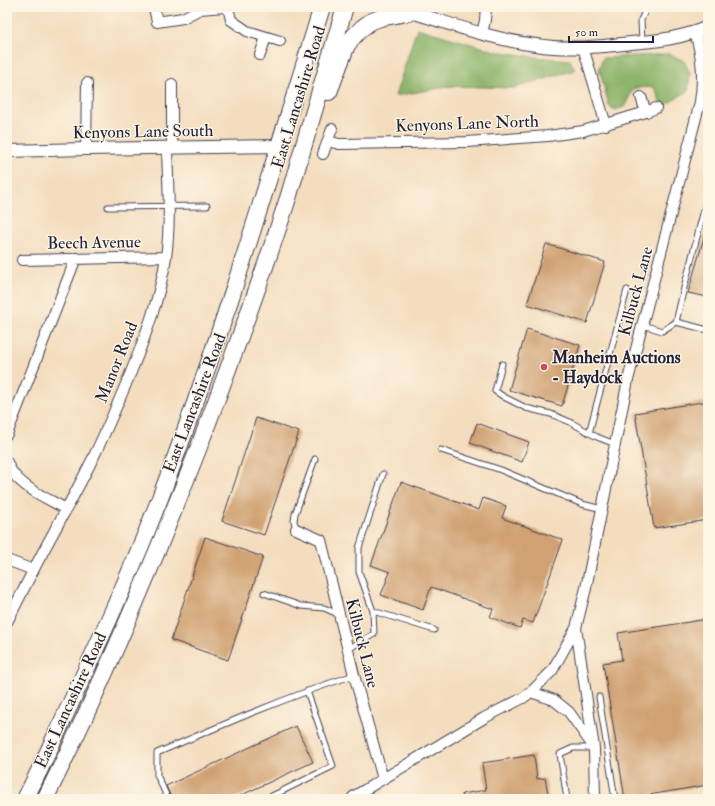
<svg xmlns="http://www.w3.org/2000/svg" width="715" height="806" font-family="'IM FELL Double Pica',serif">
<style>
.forest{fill:#8db46a;stroke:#586b52}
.building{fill:#d0a172}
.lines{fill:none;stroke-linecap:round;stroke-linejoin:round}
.service-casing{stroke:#423e4f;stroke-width:7}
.minor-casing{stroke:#423e4f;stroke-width:12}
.tertiary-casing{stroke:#423e4f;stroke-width:14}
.trunk-casing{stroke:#423e4f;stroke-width:18}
.service{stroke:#fff;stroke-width:5}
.minor{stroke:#fff;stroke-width:10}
.tertiary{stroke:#fff;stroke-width:12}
.trunk{stroke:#fff;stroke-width:16}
.poi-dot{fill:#d1495b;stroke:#fcf5e5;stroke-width:1.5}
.labels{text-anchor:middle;stroke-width:3;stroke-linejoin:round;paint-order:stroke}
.street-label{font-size:17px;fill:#22223b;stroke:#fcf5e5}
.poi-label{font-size:17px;font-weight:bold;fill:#22223b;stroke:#fcf5e5;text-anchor:start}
</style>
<rect width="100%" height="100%" fill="#fcf5e5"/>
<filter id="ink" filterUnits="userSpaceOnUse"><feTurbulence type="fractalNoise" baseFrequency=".025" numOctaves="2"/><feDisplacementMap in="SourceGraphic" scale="8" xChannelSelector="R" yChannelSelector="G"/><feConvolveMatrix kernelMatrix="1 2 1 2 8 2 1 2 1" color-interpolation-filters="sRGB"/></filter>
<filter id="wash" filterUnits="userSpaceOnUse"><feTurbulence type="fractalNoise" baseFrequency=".012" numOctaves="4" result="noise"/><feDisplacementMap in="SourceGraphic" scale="16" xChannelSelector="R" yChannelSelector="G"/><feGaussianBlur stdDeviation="0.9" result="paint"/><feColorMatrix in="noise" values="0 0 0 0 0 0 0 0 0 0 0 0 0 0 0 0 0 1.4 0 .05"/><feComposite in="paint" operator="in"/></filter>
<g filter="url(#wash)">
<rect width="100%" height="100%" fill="#f4ddbe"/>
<path class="forest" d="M 417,28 L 495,51 L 535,57 L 570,60 L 575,70 L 514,88 L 452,86 L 395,96 Z
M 669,54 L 684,61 L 690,73 L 688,91 L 662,107 L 654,87 L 634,88 L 624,107 L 615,110 L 609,106 L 599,68 L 603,58 Z"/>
<g id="blocks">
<path class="building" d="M 705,234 L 708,234 L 708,297 L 688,293 Z
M 546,244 L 605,262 L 587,323 L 527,304 Z
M 527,329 L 580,345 L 562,406 L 509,390 Z
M 708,401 L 708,520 L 654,528 L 635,413 Z
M 256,418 L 299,432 L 264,535 L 222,521 Z
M 477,423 L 529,442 L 522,462 L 470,443 Z
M 401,482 L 479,510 L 483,498 L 506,506 L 502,518 L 563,540 L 533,623 L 523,620 L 520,628 L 490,617 L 493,609 L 431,587 L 423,610 L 381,595 L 390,572 L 371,565 Z
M 205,537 L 263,557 L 228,660 L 171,640 Z
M 708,619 L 708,785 L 625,799 L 603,663 L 622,660 L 618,633 Z
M 296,726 L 313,762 L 233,799 L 172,799 L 166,786 Z
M 534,755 L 537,779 L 545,778 L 549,799 L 463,799 L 462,794 L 486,790 L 482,763 Z"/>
</g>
</g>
<g filter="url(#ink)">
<use href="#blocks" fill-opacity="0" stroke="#423e4f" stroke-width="1"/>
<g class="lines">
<g class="service-casing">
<path id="service" d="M 642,41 L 641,20 L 647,7
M 700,102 L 708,107
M 708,194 L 683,292 L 676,322 L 708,330
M 108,207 L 207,206
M 643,325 L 662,331 L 676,322
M 502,364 L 495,391 L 504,397 L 526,408 L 551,414 L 570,422 L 597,437 L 615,444
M 589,433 L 627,290
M 441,450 L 501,470 L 582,504 L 602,509
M 296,529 L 294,521 L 295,514 L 315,459
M 264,593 L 301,606 L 324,608 L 338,614
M 373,611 L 434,630
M 348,649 L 374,634 L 373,611 L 359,572 L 359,548 L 383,474
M 599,697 L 615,799
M 168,799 L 157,775 L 157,753 C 222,725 287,697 354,675
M 266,799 L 333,766 L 307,691
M 567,799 L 560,754 L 573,748 L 594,748"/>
</g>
<g class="minor-casing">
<path id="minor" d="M 154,7 L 157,22 L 183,18 L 200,9 L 224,7
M 228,7 L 231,20 L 247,31 L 280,41
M 482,34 L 485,20 L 486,7
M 583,47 L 606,125
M 260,55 L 266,37
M 641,97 L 646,112 L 656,108
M 328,141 L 339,144 L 467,142 L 548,136 L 583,131 L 646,112
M 172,148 L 172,84
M 86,149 L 87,83
M 323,154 L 332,129
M 22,260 L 166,257
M 7,434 L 76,258
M 7,462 C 14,485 47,498 66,509
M 296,529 L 321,540 L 354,675 L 383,779
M 7,560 L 33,570
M 7,622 C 16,605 24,588 33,571 C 53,532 75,495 94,456 C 107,429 119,401 131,372 C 146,335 160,297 166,257 C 171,221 168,184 167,148
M 576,628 L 594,748 L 595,799
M 531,692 L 554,700 L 569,712 L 593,746
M 353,797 L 484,718 L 523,698 L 531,692 L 552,671 L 576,628 L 586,588 L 628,380 L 700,102 C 704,76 702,57 695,32"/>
</g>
<g class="tertiary-casing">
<path id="tertiary" d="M 418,14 C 456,26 496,40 536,45 C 567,50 599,47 631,43 C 658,41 682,38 708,27
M 7,151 L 86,149 L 279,146"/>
</g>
<g class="trunk-casing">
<path id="trunk" d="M 329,92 L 347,45 L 354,36 L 362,28 L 370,22 L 380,18 L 412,12
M 25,799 L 39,771 C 81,681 124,591 160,498 C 222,337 271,171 322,7
M 45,799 C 102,686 151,569 197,452 C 229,367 261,282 289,195 C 308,133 326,70 345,7"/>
</g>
<use href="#service" class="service"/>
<use href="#minor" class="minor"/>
<use href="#tertiary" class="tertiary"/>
<use href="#trunk" class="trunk"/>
</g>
</g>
<circle class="poi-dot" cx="544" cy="367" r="4"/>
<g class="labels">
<g class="street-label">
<text transform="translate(298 97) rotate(-73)" y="6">East Lancashire Road</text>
<text transform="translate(467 123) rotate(-2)" y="6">Kenyons Lane North</text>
<text transform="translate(143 131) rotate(-1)" y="6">Kenyons Lane South</text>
<text transform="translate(94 242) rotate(-1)" y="6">Beech Avenue</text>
<text transform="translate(635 291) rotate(-75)" y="6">Kilbuck Lane</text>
<text transform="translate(116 362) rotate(-68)" y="6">Manor Road</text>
<text transform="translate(194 403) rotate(-69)" y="6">East Lancashire Road</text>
<text transform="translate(363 643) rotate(76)" y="6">Kilbuck Lane</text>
<text transform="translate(70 700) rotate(-65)" y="6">East Lancashire Road</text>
</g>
<g class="poi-label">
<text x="552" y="363">Manheim Auctions<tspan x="552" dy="20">- Haydock</tspan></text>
</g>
</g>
<rect width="715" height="806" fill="none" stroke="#fcf5e5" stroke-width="24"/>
<path d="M569 36v6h84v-6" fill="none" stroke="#22223b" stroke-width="2"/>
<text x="575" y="36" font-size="12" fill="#22223b" stroke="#fcf5e5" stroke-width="3" paint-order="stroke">50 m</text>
</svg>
